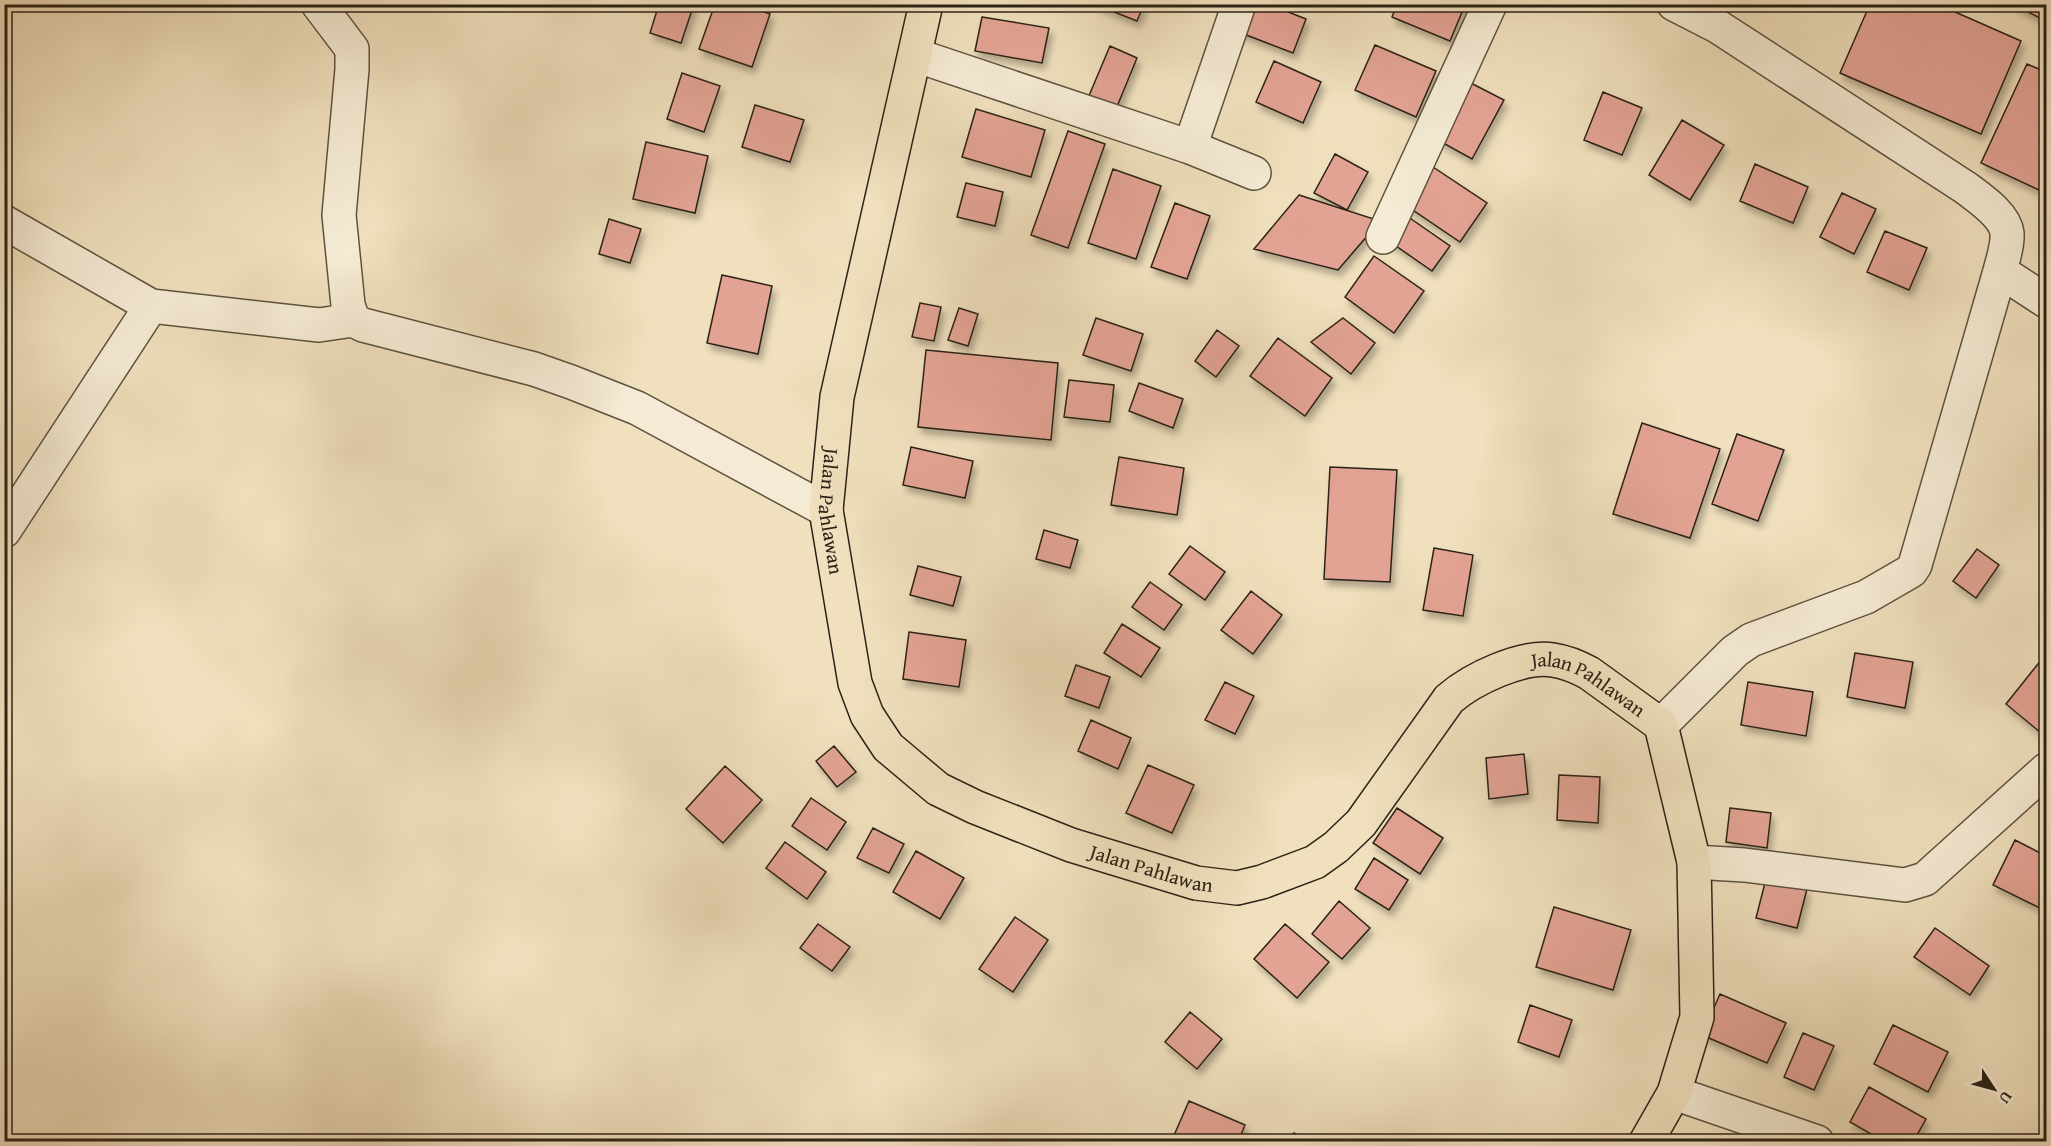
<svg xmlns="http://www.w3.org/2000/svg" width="2051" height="1146" font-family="'Gentium Book Plus',serif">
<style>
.building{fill:#e3a394;stroke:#2c2317;stroke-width:1.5;filter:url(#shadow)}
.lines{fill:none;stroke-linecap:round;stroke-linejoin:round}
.minor-casing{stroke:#5d5240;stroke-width:36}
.highway-casing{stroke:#2c2317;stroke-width:36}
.minor{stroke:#f5ebd4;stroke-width:33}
.highway{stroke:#f0e0bd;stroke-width:33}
.labels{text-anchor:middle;stroke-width:5;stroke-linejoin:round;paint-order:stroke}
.street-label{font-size:20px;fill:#2c2317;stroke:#f5ebd4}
</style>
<defs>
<filter id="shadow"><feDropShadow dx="3.5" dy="6" stdDeviation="3" flood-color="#0004"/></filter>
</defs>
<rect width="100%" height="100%" fill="#f0e0bd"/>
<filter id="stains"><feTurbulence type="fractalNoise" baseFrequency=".00333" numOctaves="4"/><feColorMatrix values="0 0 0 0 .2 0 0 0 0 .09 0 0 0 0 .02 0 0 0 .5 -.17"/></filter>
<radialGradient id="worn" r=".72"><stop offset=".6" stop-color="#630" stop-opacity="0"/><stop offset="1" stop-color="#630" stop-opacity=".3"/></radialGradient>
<path class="building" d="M 659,4 L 694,4 L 681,43 L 650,33 Z
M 715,4 L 742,4 L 770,14 L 752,67 L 699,49 Z
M 1094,4 L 1144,4 L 1137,21 Z
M 1247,4 L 1268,4 L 1306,19 L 1293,53 L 1236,31 Z
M 1397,4 L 1464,4 L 1465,5 L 1450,41 L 1392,17 Z
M 1870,4 L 1937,4 L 2021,41 L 1981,134 L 1840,73 Z
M 2012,4 L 2046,4 L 2046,21 Z
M 982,17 L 1049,28 L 1042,63 L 975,51 Z
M 1375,45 L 1436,71 L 1416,117 L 1355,90 Z
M 1110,46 L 1137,58 L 1116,109 L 1088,98 Z
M 1274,61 L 1321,82 L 1303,123 L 1256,102 Z
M 2027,64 L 2046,72 L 2046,173 L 2039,190 L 1981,163 Z
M 682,73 L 720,86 L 704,132 L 667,119 Z
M 1465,80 L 1504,100 L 1472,159 L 1434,138 Z
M 1603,92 L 1642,108 L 1622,155 L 1584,140 Z
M 755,105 L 804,120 L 790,162 L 742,147 Z
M 976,109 L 1045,130 L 1031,177 L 962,157 Z
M 1682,120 L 1724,145 L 1690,200 L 1649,175 Z
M 1068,131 L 1105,144 L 1068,248 L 1031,235 Z
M 646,142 L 708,156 L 695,213 L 633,199 Z
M 1335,154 L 1368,172 L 1347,210 L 1314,193 Z
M 1755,164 L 1808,187 L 1793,223 L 1740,201 Z
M 1430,165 L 1487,203 L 1460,242 L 1404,204 Z
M 1113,169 L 1161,186 L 1136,259 L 1088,243 Z
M 966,183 L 1003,192 L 995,226 L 957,217 Z
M 1842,193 L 1876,209 L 1854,254 L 1820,237 Z
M 1299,195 L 1380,221 L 1338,270 L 1254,249 Z
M 1175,203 L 1210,216 L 1187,279 L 1151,267 Z
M 1404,214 L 1450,246 L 1432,271 L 1386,239 Z
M 609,219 L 641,229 L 630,263 L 599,254 Z
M 1885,231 L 1927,248 L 1909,290 L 1867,272 Z
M 1374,256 L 1424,291 L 1394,333 L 1345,297 Z
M 722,275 L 772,286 L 758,354 L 707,343 Z
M 920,303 L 941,307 L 934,341 L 912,337 Z
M 959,308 L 978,314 L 968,346 L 948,340 Z
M 1096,318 L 1143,334 L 1131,371 L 1083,355 Z
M 1343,318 L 1375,343 L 1351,374 L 1311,342 Z
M 1217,330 L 1239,346 L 1216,377 L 1195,361 Z
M 1278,338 L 1332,378 L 1305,416 L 1250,376 Z
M 926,350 L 1058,363 L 1051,440 L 918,427 Z
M 1069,380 L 1114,385 L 1110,422 L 1064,417 Z
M 1139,383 L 1183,399 L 1173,428 L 1129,411 Z
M 1642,423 L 1720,449 L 1690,538 L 1613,514 Z
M 1737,434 L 1784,450 L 1758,521 L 1712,504 Z
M 911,447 L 973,461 L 965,498 L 903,485 Z
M 1119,457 L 1184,468 L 1177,515 L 1111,505 Z
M 1330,467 L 1397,470 L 1390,582 L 1324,579 Z
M 1044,530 L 1078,540 L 1070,568 L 1036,559 Z
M 1190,546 L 1225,572 L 1205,600 L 1169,574 Z
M 1434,548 L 1473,555 L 1463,616 L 1423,610 Z
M 1977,549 L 1999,565 L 1976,598 L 1953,581 Z
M 918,566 L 961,577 L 953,606 L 910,595 Z
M 1150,582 L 1182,605 L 1164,630 L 1132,607 Z
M 1251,591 L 1282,615 L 1253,654 L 1221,630 Z
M 1122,624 L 1160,648 L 1141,677 L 1104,653 Z
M 909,632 L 966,640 L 959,687 L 903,679 Z
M 1855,653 L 1913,662 L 1905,708 L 1847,697 Z
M 2046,654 L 2046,737 L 2006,704 Z
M 1076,665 L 1110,677 L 1099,708 L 1065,696 Z
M 1225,682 L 1254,696 L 1235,734 L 1205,720 Z
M 1748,682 L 1813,692 L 1806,736 L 1741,725 Z
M 1091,720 L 1131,738 L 1118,769 L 1078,751 Z
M 834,746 L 856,772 L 837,787 L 816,761 Z
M 1524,754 L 1528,794 L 1489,799 L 1486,758 Z
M 1148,765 L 1194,785 L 1172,833 L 1126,813 Z
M 725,766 L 762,800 L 723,843 L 686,809 Z
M 1559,775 L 1600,777 L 1598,823 L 1557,820 Z
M 811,798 L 846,822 L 827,850 L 792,826 Z
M 1397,808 L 1443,838 L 1420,874 L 1373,843 Z
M 1730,808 L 1771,813 L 1767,848 L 1726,842 Z
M 873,828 L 904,844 L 889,873 L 857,858 Z
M 2015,840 L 2046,856 L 2046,911 L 1993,885 Z
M 785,842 L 826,872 L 807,899 L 766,868 Z
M 916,851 L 964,878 L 940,919 L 893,892 Z
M 1374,858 L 1408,880 L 1389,910 L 1355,889 Z
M 1766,879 L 1807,889 L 1797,928 L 1756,918 Z
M 1339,901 L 1370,928 L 1342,959 L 1312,934 Z
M 1554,907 L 1631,930 L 1613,990 L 1536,967 Z
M 1015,917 L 1048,940 L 1013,992 L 979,969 Z
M 818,924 L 850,947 L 832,971 L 800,948 Z
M 1285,924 L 1329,962 L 1297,998 L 1254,959 Z
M 1935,928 L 1989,966 L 1970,995 L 1914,957 Z
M 1720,994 L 1786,1023 L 1767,1063 L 1702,1035 Z
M 1530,1005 L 1572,1020 L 1559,1057 L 1518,1042 Z
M 1190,1012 L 1222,1039 L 1197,1069 L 1165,1042 Z
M 1893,1025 L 1948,1052 L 1928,1092 L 1874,1064 Z
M 1803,1033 L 1834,1046 L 1814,1090 L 1784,1077 Z
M 1869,1087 L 1926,1119 L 1913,1142 L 1885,1142 L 1850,1122 Z
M 1189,1101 L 1245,1125 L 1238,1142 L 1175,1142 L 1172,1140 Z
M 1294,1133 L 1309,1142 L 1289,1142 Z
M 1526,1134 L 1533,1142 L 1518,1142 Z"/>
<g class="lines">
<g class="minor-casing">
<path id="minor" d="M 318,4 L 352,49 L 352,69 L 339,215 L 348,305 L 353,320 L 363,325 L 534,369 L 571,382 L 637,408 L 826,510
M 915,55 L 1190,147 L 1254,173
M 1190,147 L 1239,4
M 4,222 L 151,306 L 319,325 L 353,320
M 1383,237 L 1490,4
M 2000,271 L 2046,301
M 4,531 L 151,306
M 1661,725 L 1735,651 L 1751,640 L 1866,597 L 1911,571 L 1915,565 L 2000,271 C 2003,259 2008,246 2007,233 C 2005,215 1979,198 1966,188 L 1717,26 L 1674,4
M 1694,862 L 1744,865 L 1905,885 L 1925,879 L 2046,770
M 1674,1093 L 1817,1142"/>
</g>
<g class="highway-casing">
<g id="highway">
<path id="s1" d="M 926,4 L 837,397 L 826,510 L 855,683 L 867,715 L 888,747 L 938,789 L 975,807 L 1071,845 L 1196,883 L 1237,888 L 1262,882 L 1315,862 L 1336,847 L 1361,823 L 1449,699 C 1472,679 1522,655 1553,660 C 1566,662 1578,667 1589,673 L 1661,725 L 1694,862 L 1697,1017 L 1674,1093 L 1646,1142"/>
</g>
</g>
<use href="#minor" class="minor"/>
<use href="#highway" class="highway"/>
</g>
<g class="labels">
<g class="street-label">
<text dy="7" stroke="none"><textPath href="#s1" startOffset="518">Jalan Pahlawan</textPath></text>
<text dy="7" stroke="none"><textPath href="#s1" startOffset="1596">Jalan Pahlawan</textPath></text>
<text dy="7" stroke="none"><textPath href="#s1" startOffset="1058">Jalan Pahlawan</textPath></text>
</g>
</g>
<rect width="2051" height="1146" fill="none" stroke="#f0e0bd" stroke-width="24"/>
<rect x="6" y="6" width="2039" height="1134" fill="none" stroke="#2c2317" stroke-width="3"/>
<rect x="12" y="12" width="2027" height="1122" fill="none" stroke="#2c2317" stroke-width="1.5"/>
<g transform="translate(1994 1089) rotate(126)" stroke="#f5ebd4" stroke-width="4.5" paint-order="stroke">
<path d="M0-4.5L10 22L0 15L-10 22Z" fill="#2c2317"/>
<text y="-9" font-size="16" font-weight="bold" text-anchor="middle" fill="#2c2317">U</text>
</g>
<rect width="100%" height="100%" filter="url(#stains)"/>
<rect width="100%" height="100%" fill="url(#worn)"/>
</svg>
